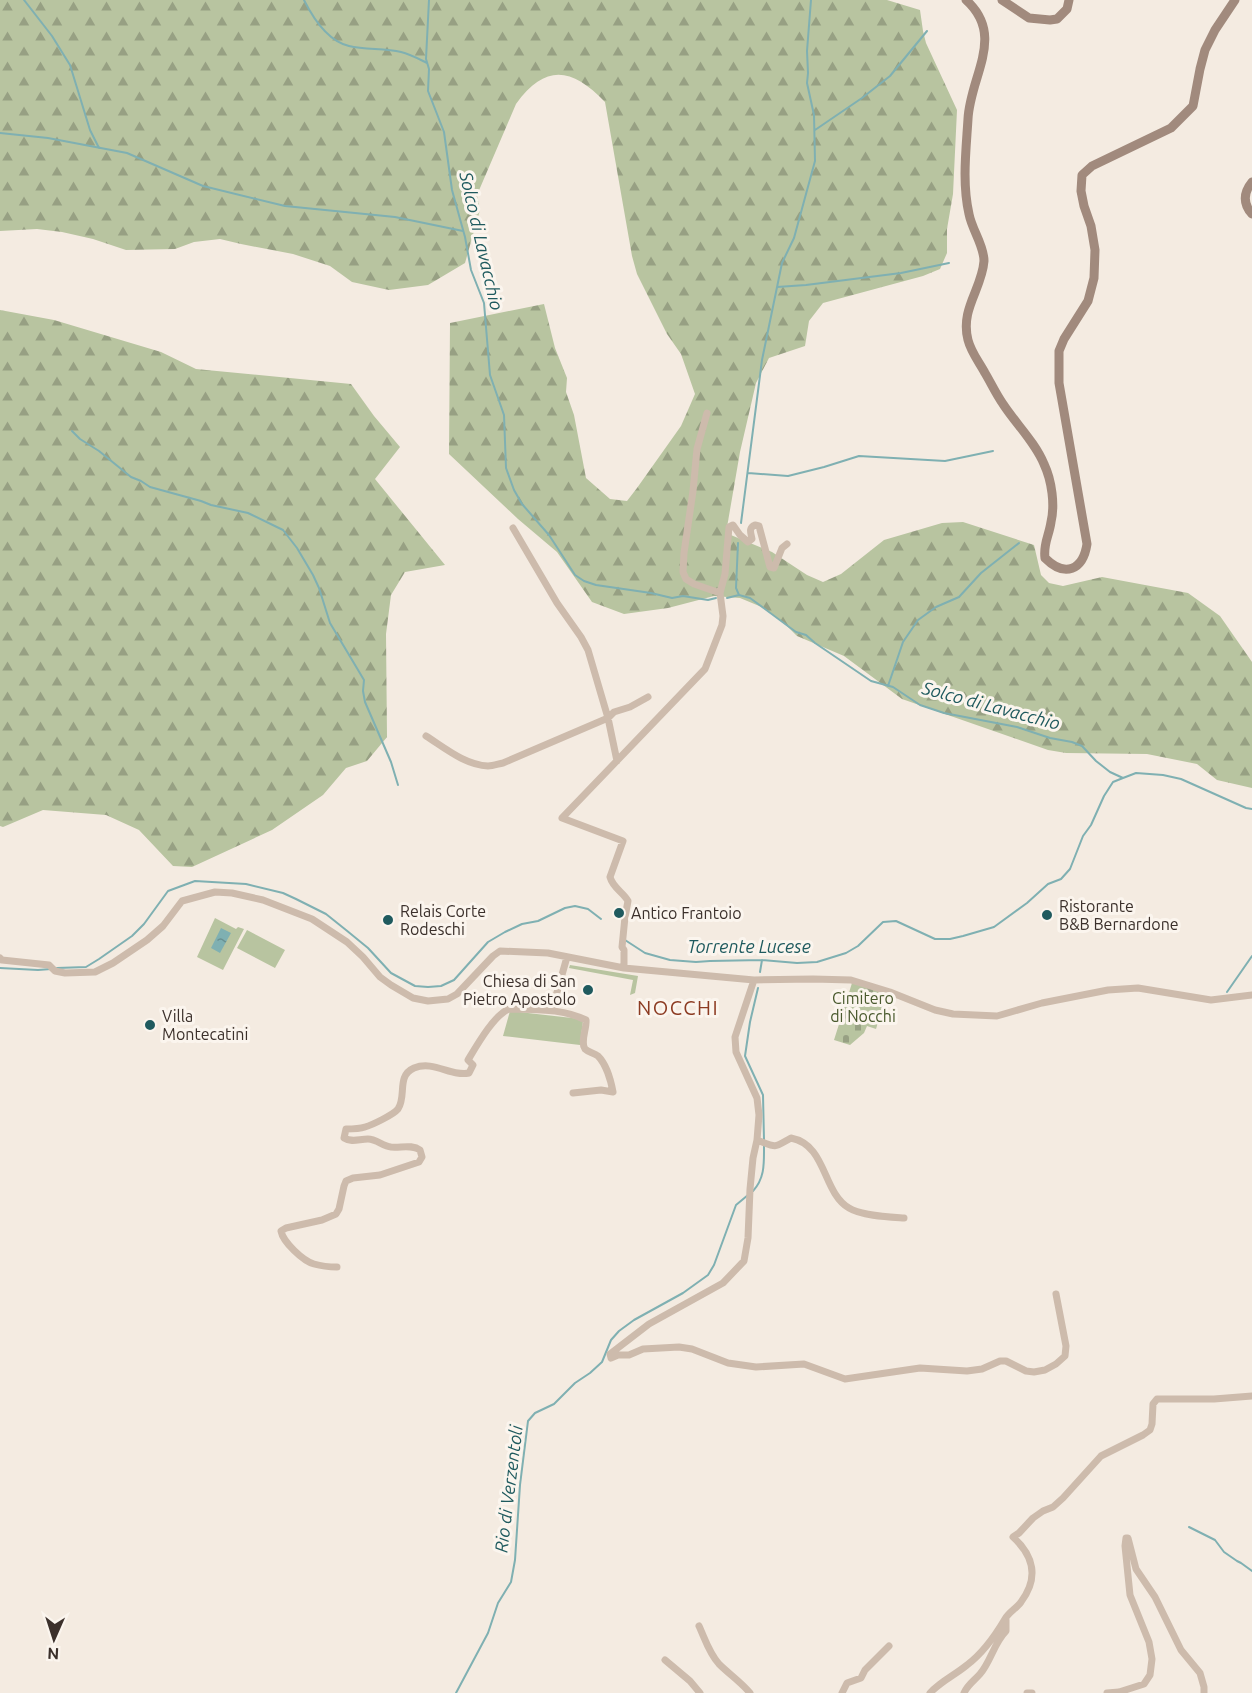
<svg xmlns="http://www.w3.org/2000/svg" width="1252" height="1693" font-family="Ubuntu,sans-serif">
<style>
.forest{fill:url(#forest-firs)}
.cemetery{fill:url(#cemetery-stones)}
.park{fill:#b8c4a0}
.water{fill:url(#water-ripples)}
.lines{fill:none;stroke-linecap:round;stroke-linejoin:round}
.stream{stroke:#7fb0b2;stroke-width:2}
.street{stroke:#cdbbac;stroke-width:7}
.secondary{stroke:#a18a7d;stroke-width:9}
.poi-dot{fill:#1f5a5e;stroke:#fbf5ee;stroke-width:2}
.labels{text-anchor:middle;stroke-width:6;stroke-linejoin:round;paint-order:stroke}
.poi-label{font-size:16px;fill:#3b302b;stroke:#fbf5ee;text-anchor:start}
.park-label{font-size:16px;fill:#4a5a2e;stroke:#fbf5ee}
.water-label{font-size:18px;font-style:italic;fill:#1f5a5e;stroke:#fbf5ee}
.quarter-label{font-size:20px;letter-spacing:1.5px;fill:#8c3b22;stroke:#fbf5ee}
</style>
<defs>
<pattern id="forest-firs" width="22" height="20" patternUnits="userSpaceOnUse" patternTransform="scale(1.5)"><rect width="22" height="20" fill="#b8c4a0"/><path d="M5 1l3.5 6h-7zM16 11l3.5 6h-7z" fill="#97a083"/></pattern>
<pattern id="cemetery-stones" width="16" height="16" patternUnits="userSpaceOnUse" patternTransform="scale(1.5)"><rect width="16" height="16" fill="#b8c4a0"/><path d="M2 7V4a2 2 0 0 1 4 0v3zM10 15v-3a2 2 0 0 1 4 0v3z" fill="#97a083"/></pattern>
<pattern id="water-ripples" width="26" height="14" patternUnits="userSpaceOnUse" patternTransform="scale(1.5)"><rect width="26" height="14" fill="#7fb0b2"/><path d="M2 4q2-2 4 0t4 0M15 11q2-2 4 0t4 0" fill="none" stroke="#699091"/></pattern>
</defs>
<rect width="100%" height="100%" fill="#f4ebe1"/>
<path class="forest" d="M 0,0 L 887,0 L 920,10 L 923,31 L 926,43 L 957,110 L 953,194 L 947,229 L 947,253 L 940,269 L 923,276 L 823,303 L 809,321 L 805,346 L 769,358 L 756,383 L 740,452 L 726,533 L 772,552 L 807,575 L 823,582 L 841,574 L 884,540 L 942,523 L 963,522 L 1034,545 L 1041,575 L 1049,583 L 1063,586 L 1102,577 L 1188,593 L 1220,616 L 1252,662 L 1252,788 L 1217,780 L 1197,764 L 1147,754 L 1066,753 L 1048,750 L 902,699 L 844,656 L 797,636 L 785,624 L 764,608 L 740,598 L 714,596 L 668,608 L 624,614 L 592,602 L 557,552 L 518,519 L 449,454 L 450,323 L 544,304 L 555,348 L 567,378 L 566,392 L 574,415 L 586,478 L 610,499 L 627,501 L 637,488 L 681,426 L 695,394 L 681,354 L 667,334 L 637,274 L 632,256 L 605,102 C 572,68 546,63 516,104 L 477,195 L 480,210 L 465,263 L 428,285 L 389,290 L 352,282 L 330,266 L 293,254 L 241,244 L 220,239 L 194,242 L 175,249 L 126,250 L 93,239 L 62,232 L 37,229 L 0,231 Z
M 0,310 L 54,320 L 161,352 L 196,369 L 351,384 L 374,416 L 400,447 L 375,479 L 445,565 L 405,572 L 391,595 L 386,634 L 387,737 L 367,761 L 346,768 L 323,795 L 272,830 L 192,867 L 173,866 L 139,830 L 106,815 L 43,810 L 3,827 L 0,826 Z"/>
<path class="cemetery" d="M 852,983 L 879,991 L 878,994 L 886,996 L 876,1029 L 867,1026 L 864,1033 L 850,1045 L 834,1040 Z"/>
<path class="park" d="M 215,918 L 236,929 L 238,927 L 244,929 L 223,970 L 197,957 Z
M 247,930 L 285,950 L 275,968 L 237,948 Z
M 570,965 L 638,976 L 635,993 L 630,995 L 633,980 L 569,968 Z
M 510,1011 L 581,1019 L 583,1021 L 580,1045 L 503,1036 Z"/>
<path class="water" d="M 221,928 L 231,933 L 220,953 L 211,948 Z"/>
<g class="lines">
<path class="stream" d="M 24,0 L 52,36 L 70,65 L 90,130 L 99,148
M 304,0 C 313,18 328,41 349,46 C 366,50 384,48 401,52 C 410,54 419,59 427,63
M 429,0 L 426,59 L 429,69 L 428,91 L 444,132 L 452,190 L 465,237 L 471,270 L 484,303 L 490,375 L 504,415 L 506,468 L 514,490 L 522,504 L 549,535 L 575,575 L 584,581 L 596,585 L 651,593 L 672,598 L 683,596 L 708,600 L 716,598
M 815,130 L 862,98 L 890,76 L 927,31
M 0,133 L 48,138 L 127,153 L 203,186 L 285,206 L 395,217 L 463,231
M 777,287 L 806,285 L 901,273 L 949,263
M 72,431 L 80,439 L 99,451 L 131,477 L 141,481 L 150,487 L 201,501 L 211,505 L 248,513 L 283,530 L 297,548 L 313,575 L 319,588 L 330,623 L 364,680 L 363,691 L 365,702 L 391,762 L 398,785
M 748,473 L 788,476 L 824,467 L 859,456 L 945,461 L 993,451
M 741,523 L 762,360 L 769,326 L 782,263 L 794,238 L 815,161 L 814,115 L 807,83 L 808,73 L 807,51 L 811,0
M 738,543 L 736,588 L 739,595
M 727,598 L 739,595 L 750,598 L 796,632 L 806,635 L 815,643 L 871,681 L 893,687 L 920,705 L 944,713 L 1017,727 L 1050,738 L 1072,742 L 1082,746 L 1096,761 L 1110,772 L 1123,778
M 888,686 L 903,642 L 918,620 L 936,607 L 959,597 L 981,573 L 1019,543
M 625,940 L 645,953 L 670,960 L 696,962 L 710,961 L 762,960 L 797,963 L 817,962 L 846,953 L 858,946 L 883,922 L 896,921 L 935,939 L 950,939 L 963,936 L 994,927 L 1027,903 L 1048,884 L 1061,879 L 1070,869 L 1083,836 L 1091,825 L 1104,796 L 1113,782 L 1123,778 L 1136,773 L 1163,775 L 1181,779 L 1246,808 L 1252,809
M 0,968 L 38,970 L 51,969
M 57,968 L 86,967 L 99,959 L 132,936 L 144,924 L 168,891 L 195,881 L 246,884 L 283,893 L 296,899 L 326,914 L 346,930 L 368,948 L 391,973 L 415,986 L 428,987 L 441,986 L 454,980 L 488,942 L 505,932 L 522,924 L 538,921 L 565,908 L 575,906 L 588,909 L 601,919
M 760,972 L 762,960
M 758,988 L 750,1022 L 745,1056 L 763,1095 L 764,1140
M 1227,992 L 1252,956
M 753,1191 C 765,1178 764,1163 764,1146
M 1189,1527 L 1215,1540 L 1224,1552 L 1237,1561 L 1241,1563 L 1252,1571
M 456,1693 L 488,1633 L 498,1603 L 511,1582 L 515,1560 L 520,1485 L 528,1421 L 535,1413 L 554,1404 L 575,1383 L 590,1373 L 602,1362 L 611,1340 L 619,1331 L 634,1320 L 683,1293 L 708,1275 L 714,1265 L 736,1205 L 748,1195"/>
<path class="street" d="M 707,413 L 697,449 L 693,491 L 684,553 L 683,572 L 686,579 L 694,584 L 720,593
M 513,528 L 557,603 L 581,637 L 588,650 L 608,718 L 617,761
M 426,736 C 445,748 465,765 488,766 C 493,766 498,764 503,763 L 608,718 L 614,712 L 630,707 L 648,697
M 0,958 L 2,960 L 49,965 L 55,971 L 65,973 L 95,972 L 113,963 L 147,940 L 163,926 L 182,901 L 215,892 L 232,893 L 263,900 L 312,919 L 347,942 L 363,957 L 380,977 L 391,985 L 413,998 L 428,1001 L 448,999 L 457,994 L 493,956 L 500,951 L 548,953 L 624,968 L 754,980 L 813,979 L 851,980 L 890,992 L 935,1010 L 953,1014 L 997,1016 L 1042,1003 L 1108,990 L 1138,988 L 1211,1000 L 1252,995
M 624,968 L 624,950 L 622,947 L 625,917 L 628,901 C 623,892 613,888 610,877 L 623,841 L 562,818 L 705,669 L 722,625 L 723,616 L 720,593 L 725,574 L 729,527 L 733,525 L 740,535 L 748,542 L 752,539 C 751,533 748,528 755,525 L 759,526 L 770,567 L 774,568 L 782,548 L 787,544
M 552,1010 L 567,957
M 757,1140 C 778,1148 773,1148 791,1138 C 827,1145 822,1192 849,1208 C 862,1216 889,1217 904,1218
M 337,1267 C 330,1267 321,1266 314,1264 C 303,1261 283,1242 281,1231 L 286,1228 L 322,1220 L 336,1214 L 339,1209 L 344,1186 L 346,1181 L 353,1178 L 380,1175 L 419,1162 L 422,1157 L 420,1150 C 412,1144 401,1148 391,1147 C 383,1146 376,1139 368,1139 C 359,1139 352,1143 344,1138 L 346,1129 C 352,1129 359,1129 365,1127 C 372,1125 393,1115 398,1109 C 407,1096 396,1076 414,1068 C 434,1060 451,1077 469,1073 L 473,1065 L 468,1060 C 477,1045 494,1015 509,1009 C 535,1010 562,1008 586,1020 C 587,1028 580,1042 585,1049 C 588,1052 594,1053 598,1056 C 606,1064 611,1081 613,1092 L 601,1090 L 573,1093
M 611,1358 L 618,1355 L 629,1355 L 643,1349 L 679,1347 L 692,1349 L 728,1363 L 756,1367 L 804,1364 L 845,1379 L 920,1368 L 967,1371 L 982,1369 L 1000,1361 L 1006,1361 L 1026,1371 L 1034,1372 L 1045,1370 L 1056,1364 L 1065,1356 L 1066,1346 L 1056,1294
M 611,1358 L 610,1354 L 649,1324 L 723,1283 L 744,1261 L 748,1238 L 750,1189 L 753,1158 L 757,1140 L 759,1115 L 757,1098 L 736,1052 L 735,1037 L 754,980
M 699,1626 C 705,1639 709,1653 719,1664 C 729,1674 741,1682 750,1693
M 665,1660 L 690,1681 L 700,1693
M 842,1693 L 847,1683 L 861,1678 L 865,1670 L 889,1646
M 930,1693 C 941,1681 955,1675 967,1665 C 983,1653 995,1636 1005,1619 C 1009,1612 1017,1608 1021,1602 C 1039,1578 1034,1556 1013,1537 L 1019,1533 L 1033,1518 L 1043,1511 L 1053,1507 L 1063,1498 L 1101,1456 L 1143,1435 L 1150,1430 L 1152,1424 L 1153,1404 L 1157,1399 L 1214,1399 L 1252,1396
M 964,1693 C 968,1684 974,1681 980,1674 C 991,1661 994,1643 1006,1631 L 1006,1620
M 1027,1693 L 1032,1693
M 1107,1693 L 1119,1692 L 1144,1684 L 1150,1675 L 1152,1659 L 1149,1642 L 1130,1595 L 1125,1546 L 1126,1538 L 1128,1538 L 1136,1569 L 1155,1597 L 1181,1650 L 1200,1673 L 1204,1687 L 1204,1693"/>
<path class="secondary" d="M 966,0 C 1006,36 970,76 968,119 C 966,151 962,183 969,214 C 972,230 984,245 984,261 C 982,289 960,309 968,340 C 971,352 979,362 985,373 C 991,383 996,394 1003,404 C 1016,424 1035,442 1044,464 C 1052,481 1055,505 1051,522 C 1049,536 1043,544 1045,558 C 1065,578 1083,570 1087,544 L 1059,383 L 1059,351 L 1064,339 L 1088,301 L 1094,278 L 1095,250 L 1091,226 L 1084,206 L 1081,191 L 1082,175 L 1092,166 L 1171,128 L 1193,106 L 1200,69 L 1205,50 L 1215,30 L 1235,0
M 1002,0 L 1029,18 L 1050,20 L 1057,19 L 1067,9 L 1069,0
M 1252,182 C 1243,193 1243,204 1252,214"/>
</g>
<g class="poi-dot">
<circle cx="619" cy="913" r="6"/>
<circle cx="1047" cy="915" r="6"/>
<circle cx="388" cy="920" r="6"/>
<circle cx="588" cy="990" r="6"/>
<circle cx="150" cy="1025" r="6"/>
</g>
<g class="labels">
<g class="poi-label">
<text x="1059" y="912">Ristorante<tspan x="1059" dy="18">B&amp;B Bernardone</tspan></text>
<text x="400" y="917">Relais Corte<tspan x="400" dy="18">Rodeschi</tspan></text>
<text x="631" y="919">Antico Frantoio</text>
<text x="576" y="987" text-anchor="end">Chiesa di San<tspan x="576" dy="18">Pietro Apostolo</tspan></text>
<text x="162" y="1022">Villa<tspan x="162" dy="18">Montecatini</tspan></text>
</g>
<g class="park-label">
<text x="863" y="1004">Cimitero<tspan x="863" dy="18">di Nocchi</tspan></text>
</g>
<g class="water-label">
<text transform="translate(481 241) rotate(77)" y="6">Solco di Lavacchio</text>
<text transform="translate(991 706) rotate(15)" y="6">Solco di Lavacchio</text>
<text x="749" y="953">Torrente Lucese</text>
<text transform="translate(509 1489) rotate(-83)" y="6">Rio di Verzentoli</text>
</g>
<g class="quarter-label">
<text x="678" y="1015">NOCCHI</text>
</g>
</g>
<g transform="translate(54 1639) rotate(183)" stroke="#fbf5ee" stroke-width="4.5" paint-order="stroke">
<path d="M0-4.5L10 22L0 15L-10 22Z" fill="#3b302b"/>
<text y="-9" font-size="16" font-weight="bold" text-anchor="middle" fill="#3b302b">N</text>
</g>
</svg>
